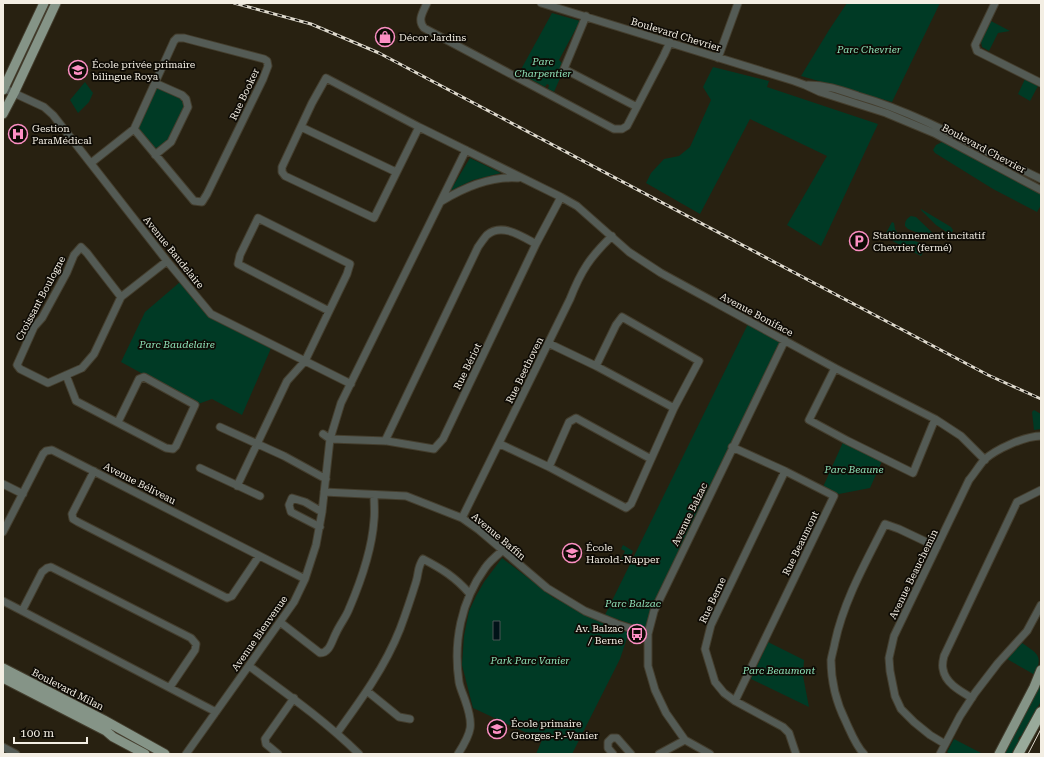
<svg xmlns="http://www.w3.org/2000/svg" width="1044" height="757" font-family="'Roboto Serif',serif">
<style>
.green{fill:#003a25}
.water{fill:#011318;stroke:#4a5555}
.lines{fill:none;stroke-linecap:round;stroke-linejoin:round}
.minor-casing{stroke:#443e2e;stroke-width:9}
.major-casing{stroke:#443e2e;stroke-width:11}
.highway-casing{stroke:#443e2e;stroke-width:12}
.minor{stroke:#545b55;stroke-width:7}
.major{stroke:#859487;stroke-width:9}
.highway{stroke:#99aa9b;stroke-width:10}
.tram{stroke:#ded9cd;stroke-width:1}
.rail-casing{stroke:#ded9cd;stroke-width:3}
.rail{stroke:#0e0b05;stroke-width:1.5;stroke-dasharray:4.5;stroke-linecap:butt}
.labels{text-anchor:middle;stroke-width:3.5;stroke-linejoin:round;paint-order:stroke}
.street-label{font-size:10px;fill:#f3eee3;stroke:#0e0b05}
.poi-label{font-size:10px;fill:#f3eee3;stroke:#0e0b05;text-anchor:start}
.park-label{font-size:10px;font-style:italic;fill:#8ee2b8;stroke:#0e0b05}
</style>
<rect width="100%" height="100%" fill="#282111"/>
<path class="green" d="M 847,3 L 940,3 L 892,102 L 801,76 L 829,30 Z
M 552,13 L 580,21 L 559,60 L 562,63 L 561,76 L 554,92 L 548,89 L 549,85 L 547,84 L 545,87 L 519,73 Z
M 991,21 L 1010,31 L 998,33 L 989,51 L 982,47 L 981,42 Z
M 713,67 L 769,81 L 767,87 L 878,124 L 821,246 L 787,225 L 827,156 L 750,119 L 700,214 L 646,183 L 651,173 L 664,159 L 679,156 L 690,147 L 711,100 L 703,87 Z
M 1025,79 L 1038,86 L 1030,101 L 1018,94 Z
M 85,82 L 93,93 L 89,102 L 78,113 L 70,100 Z
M 157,88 L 181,99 L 185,106 C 179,119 171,148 153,148 L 138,128 Z
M 942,142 L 1041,193 L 1041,205 L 1037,212 L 993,189 L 935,153 L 933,150 L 936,145 Z
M 470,158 L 501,173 L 473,180 L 450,191 Z
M 921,209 L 951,227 L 953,230 L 951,235 L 936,225 L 921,210 Z
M 911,216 L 916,217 L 939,239 L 939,241 L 908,229 L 905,226 C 905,221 906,219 911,216 Z
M 892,222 L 894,223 L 895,229 L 898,234 L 925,245 L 926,247 L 921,256 L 885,237 L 885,235 Z
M 180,282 L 209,316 L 272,346 L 242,415 L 212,399 L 198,404 L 121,362 L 145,312 Z
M 748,324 L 781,341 L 651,612 L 646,629 L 605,615 Z
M 1034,410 L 1041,414 L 1041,429 L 1034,430 L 1032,412 Z
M 844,440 L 883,459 L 870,488 L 839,494 L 823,487 Z
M 623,545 L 633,551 L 628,562 L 621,559 L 625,551 L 621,549 Z
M 502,558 L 554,598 L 571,606 L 588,616 L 605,624 L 629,632 L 620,659 L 572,754 L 536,754 L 542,740 L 473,708 L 462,665 L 464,636 L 469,611 L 476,596 L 484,582 Z
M 768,642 L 804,660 L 803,676 L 809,707 L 751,679 Z
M 1022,643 C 1038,654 1043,655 1035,675 L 1007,659 Z
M 1041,679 L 1041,701 L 1022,737 L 1020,736 L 1018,739 L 1021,740 L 1012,754 L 1003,754 Z
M 954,739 L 983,754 L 950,754 L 947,752 Z"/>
<path class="water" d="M 493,621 L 500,621 L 500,640 L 493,640 Z"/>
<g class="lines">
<g class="minor-casing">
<path id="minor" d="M 427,3 C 423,12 417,20 424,28 L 614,129 L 622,129 L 627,126 L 664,55 L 670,42
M 541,3 L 794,81 L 805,85 L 820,92 L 886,113 L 934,133 L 1041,190
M 995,3 L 975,45 L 977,51 L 1041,83
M 586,16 L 564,69 L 637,107
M 718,58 L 738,3
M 808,85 C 826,85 840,90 858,96 C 924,115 980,150 1041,179
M 3,88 L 44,107 L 53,115 L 167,261 L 211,314 L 351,384
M 301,127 L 396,172
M 419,127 L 374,218 L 285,176 L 282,172 L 282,167 L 312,103 L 326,78 L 419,127 L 561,197 L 577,206 L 629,252 L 661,273 L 835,368 L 935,419 L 961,436 L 985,460
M 155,155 L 171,142 L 188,107 L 186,99 L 182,95 L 155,83
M 91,163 L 134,129 L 194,201 L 202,202 L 207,194 L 263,79 L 268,66 L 267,61 L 264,59 L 184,38 L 177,38 L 174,41 L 134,129
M 442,201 C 465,187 490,176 518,178
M 121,297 L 87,253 L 81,247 L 74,255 L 67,272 L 42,318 L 34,327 L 17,365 L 20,369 L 48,383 L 82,368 L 94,354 L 121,297 L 167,261
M 548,343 L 596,366 L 674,408
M 835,368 L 809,420 L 848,441 L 913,473 L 935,419
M 66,375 L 76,401 L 166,448 L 173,449 L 176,446 L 195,405 L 144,377 L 139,379 L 118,422
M 220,427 L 284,456 L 326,479
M 323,434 L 330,439 L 387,441 L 434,449 L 443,439 L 536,244 L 561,197
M 385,441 L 478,247 C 481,243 484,238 487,235 C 502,222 523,237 536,244
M 500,444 L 549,467 L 626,508 L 631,504 L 674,408 L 699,361 L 622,317 L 616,325 L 596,366
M 732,447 L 785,471 L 834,496 L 735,701
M 549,467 L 569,422 L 576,418 L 651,459
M 200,468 L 260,496
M 94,471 L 72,514 L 73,519 L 78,522 L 227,598 L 232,596 L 259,556
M 785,471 L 711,625 L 705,649 L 715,682 L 724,693 L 735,701 L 783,727 L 789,733 L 796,754
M 3,484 L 23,494
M 237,486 L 287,381 L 305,361 L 347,274 L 350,264 L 258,218 L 240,255 L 238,264 L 329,311
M 324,492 L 406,496 L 462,518 L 479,530 L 547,588 L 585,611 L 617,624 L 648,634
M 462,518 L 570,299 C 581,271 590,257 612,236
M 320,527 L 291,512 L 289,505 L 292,498 L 305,502 L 322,512
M 3,532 L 43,454 L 46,451 L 52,450 L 305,579
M 3,601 L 216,712
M 22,611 L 42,572 L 47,568 L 51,567 L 191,638 L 196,644 L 195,650 L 170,687
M 280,622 L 320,653 C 330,653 332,640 336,633 C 340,624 346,617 349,609 C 361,581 372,550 374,520 C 375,512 374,503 374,495
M 249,666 C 287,694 324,720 359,754
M 367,691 L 399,717 L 410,719
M 972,698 C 960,691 945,683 943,669 C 942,665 943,660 944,656 L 1017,502 L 1041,490
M 337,733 C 361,700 385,667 400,629 C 406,613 411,598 416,582 C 419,573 417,568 423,559 C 442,569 455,577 469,593
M 945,744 L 930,735 L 914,722 L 901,709 L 895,696 L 890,671 L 889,658 L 894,636 L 969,480 C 974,474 979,466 984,460 C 996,449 1025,436 1041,436
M 3,747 L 16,754
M 186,754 L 294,602 L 305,579 L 316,545 L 322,512 L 330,439 L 341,403 L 466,150
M 278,754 L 266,744 L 265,739 L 294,698
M 458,754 C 472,732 474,725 465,700 C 463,694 460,688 459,682 C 453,642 461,601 485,568 C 489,562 496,556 502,551
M 613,754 L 608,748 L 608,742 L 612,738 L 617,738 L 631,754
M 659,754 L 685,740
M 710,754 L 685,740 L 666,713 L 655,690 L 648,666 L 648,634 L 654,611 L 785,340
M 864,754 C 856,746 851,733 846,722 C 837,704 831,681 831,660 C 832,654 834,648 835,642 C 844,600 866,562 885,524 L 899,529 L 937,547
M 940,754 L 960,716 L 975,693 L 998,663 L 1027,631 L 1041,605"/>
</g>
<g class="major-casing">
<path id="major" d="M 3,90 L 44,3
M 3,114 L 14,93 L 56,3
M 3,668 L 104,720 L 165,754
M 3,678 L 106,731 L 113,737 L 145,754
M 999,754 L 1034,687 L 1041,670"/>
</g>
<g class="highway-casing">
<path id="highway" d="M 1018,754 L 1041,712"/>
</g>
<use href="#minor" class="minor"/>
<use href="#major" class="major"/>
<use href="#highway" class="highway"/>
<path class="tram" d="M 1028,754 L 1041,729"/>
<g class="rail-casing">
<path id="rail" d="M 234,3 L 311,24 L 379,53 L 988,375 L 1041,399"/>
</g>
<use href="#rail" class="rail"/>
</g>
<defs>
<g id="shop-ring" transform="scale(1)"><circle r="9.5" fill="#0e0b05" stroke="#fc8fc3" stroke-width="1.5"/><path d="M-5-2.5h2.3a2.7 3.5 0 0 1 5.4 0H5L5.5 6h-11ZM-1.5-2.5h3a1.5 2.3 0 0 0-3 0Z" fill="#fc8fc3"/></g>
<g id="school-ring" transform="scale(1)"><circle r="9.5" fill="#0e0b05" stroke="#fc8fc3" stroke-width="1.5"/><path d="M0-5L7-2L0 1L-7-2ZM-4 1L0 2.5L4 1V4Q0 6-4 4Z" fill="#fc8fc3"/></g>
<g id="hospital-ring" transform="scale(1)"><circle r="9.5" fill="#0e0b05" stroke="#fc8fc3" stroke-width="1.5"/><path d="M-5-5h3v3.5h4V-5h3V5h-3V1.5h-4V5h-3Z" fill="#fc8fc3"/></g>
<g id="parking-ring" transform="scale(1)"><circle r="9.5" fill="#0e0b05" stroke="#fc8fc3" stroke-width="1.5"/><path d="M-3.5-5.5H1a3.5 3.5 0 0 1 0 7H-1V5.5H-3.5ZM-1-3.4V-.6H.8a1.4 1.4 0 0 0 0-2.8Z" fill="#fc8fc3"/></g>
<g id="bus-ring" transform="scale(1)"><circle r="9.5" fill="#0e0b05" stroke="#fc8fc3" stroke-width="1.5"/><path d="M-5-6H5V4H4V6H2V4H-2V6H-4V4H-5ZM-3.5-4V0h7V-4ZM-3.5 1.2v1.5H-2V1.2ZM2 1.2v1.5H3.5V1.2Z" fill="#fc8fc3"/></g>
</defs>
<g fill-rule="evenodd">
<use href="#shop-ring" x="385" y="37"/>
<use href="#school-ring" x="78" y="70"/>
<use href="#hospital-ring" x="18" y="134"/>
<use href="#parking-ring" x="859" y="241"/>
<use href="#school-ring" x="572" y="553"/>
<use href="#bus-ring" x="637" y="634"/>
<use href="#school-ring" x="497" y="729"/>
</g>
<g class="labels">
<g class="street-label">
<text transform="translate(676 34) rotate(17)" y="4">Boulevard Chevrier</text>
<text transform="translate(244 94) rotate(-65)" y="4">Rue Booker</text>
<text transform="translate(984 148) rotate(28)" y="4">Boulevard Chevrier</text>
<text transform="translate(174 252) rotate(51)" y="4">Avenue Baudelaire</text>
<text transform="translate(40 298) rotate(-62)" y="4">Croissant Boulogne</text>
<text transform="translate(757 314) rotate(28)" y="4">Avenue Boniface</text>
<text transform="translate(467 366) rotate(-64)" y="4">Rue Bériot</text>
<text transform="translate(524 370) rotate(-64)" y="4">Rue Beethoven</text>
<text transform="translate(140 483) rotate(27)" y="4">Avenue Béliveau</text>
<text transform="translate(689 514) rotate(-64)" y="4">Avenue Balzac</text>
<text transform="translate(499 536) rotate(40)" y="4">Avenue Baffin</text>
<text transform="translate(800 543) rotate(-64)" y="4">Rue Beaumont</text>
<text transform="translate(913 574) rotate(-64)" y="4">Avenue Beauchemin</text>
<text transform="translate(712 600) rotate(-65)" y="4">Rue Berne</text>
<text transform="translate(259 633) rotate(-55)" y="4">Avenue Bienvenue</text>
<text transform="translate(68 689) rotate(27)" y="4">Boulevard Milan</text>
</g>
<g class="poi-label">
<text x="399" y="41">Décor Jardins</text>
<text x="92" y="68">École privée primaire<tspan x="92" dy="12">bilingue Roya</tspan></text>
<text x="32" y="132">Gestion<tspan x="32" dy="12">ParaMédical</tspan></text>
<text x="873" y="239">Stationnement incitatif<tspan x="873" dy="12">Chevrier (fermé)</tspan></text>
<text x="586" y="551">École<tspan x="586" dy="12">Harold-Napper</tspan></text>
<text x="623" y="632" text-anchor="end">Av. Balzac<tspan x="623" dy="12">/ Berne</tspan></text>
<text x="511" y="727">École primaire<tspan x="511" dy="12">Georges-P.-Vanier</tspan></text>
</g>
<g class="park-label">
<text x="869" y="53">Parc Chevrier</text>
<text x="543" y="65">Parc<tspan x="543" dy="12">Charpentier</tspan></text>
<text x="177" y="348">Parc Baudelaire</text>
<text x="854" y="473">Parc Beaune</text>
<text x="633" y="607">Parc Balzac</text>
<text x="530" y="664">Park Parc Vanier</text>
<text x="779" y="674">Parc Beaumont</text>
</g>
</g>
<rect width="1044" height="757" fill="none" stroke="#f3eee3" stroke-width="8"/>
<path d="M14 737v6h73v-6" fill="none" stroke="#f3eee3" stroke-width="2"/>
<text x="20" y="737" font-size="12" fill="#f3eee3" stroke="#0e0b05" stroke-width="3" paint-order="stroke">100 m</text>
</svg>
